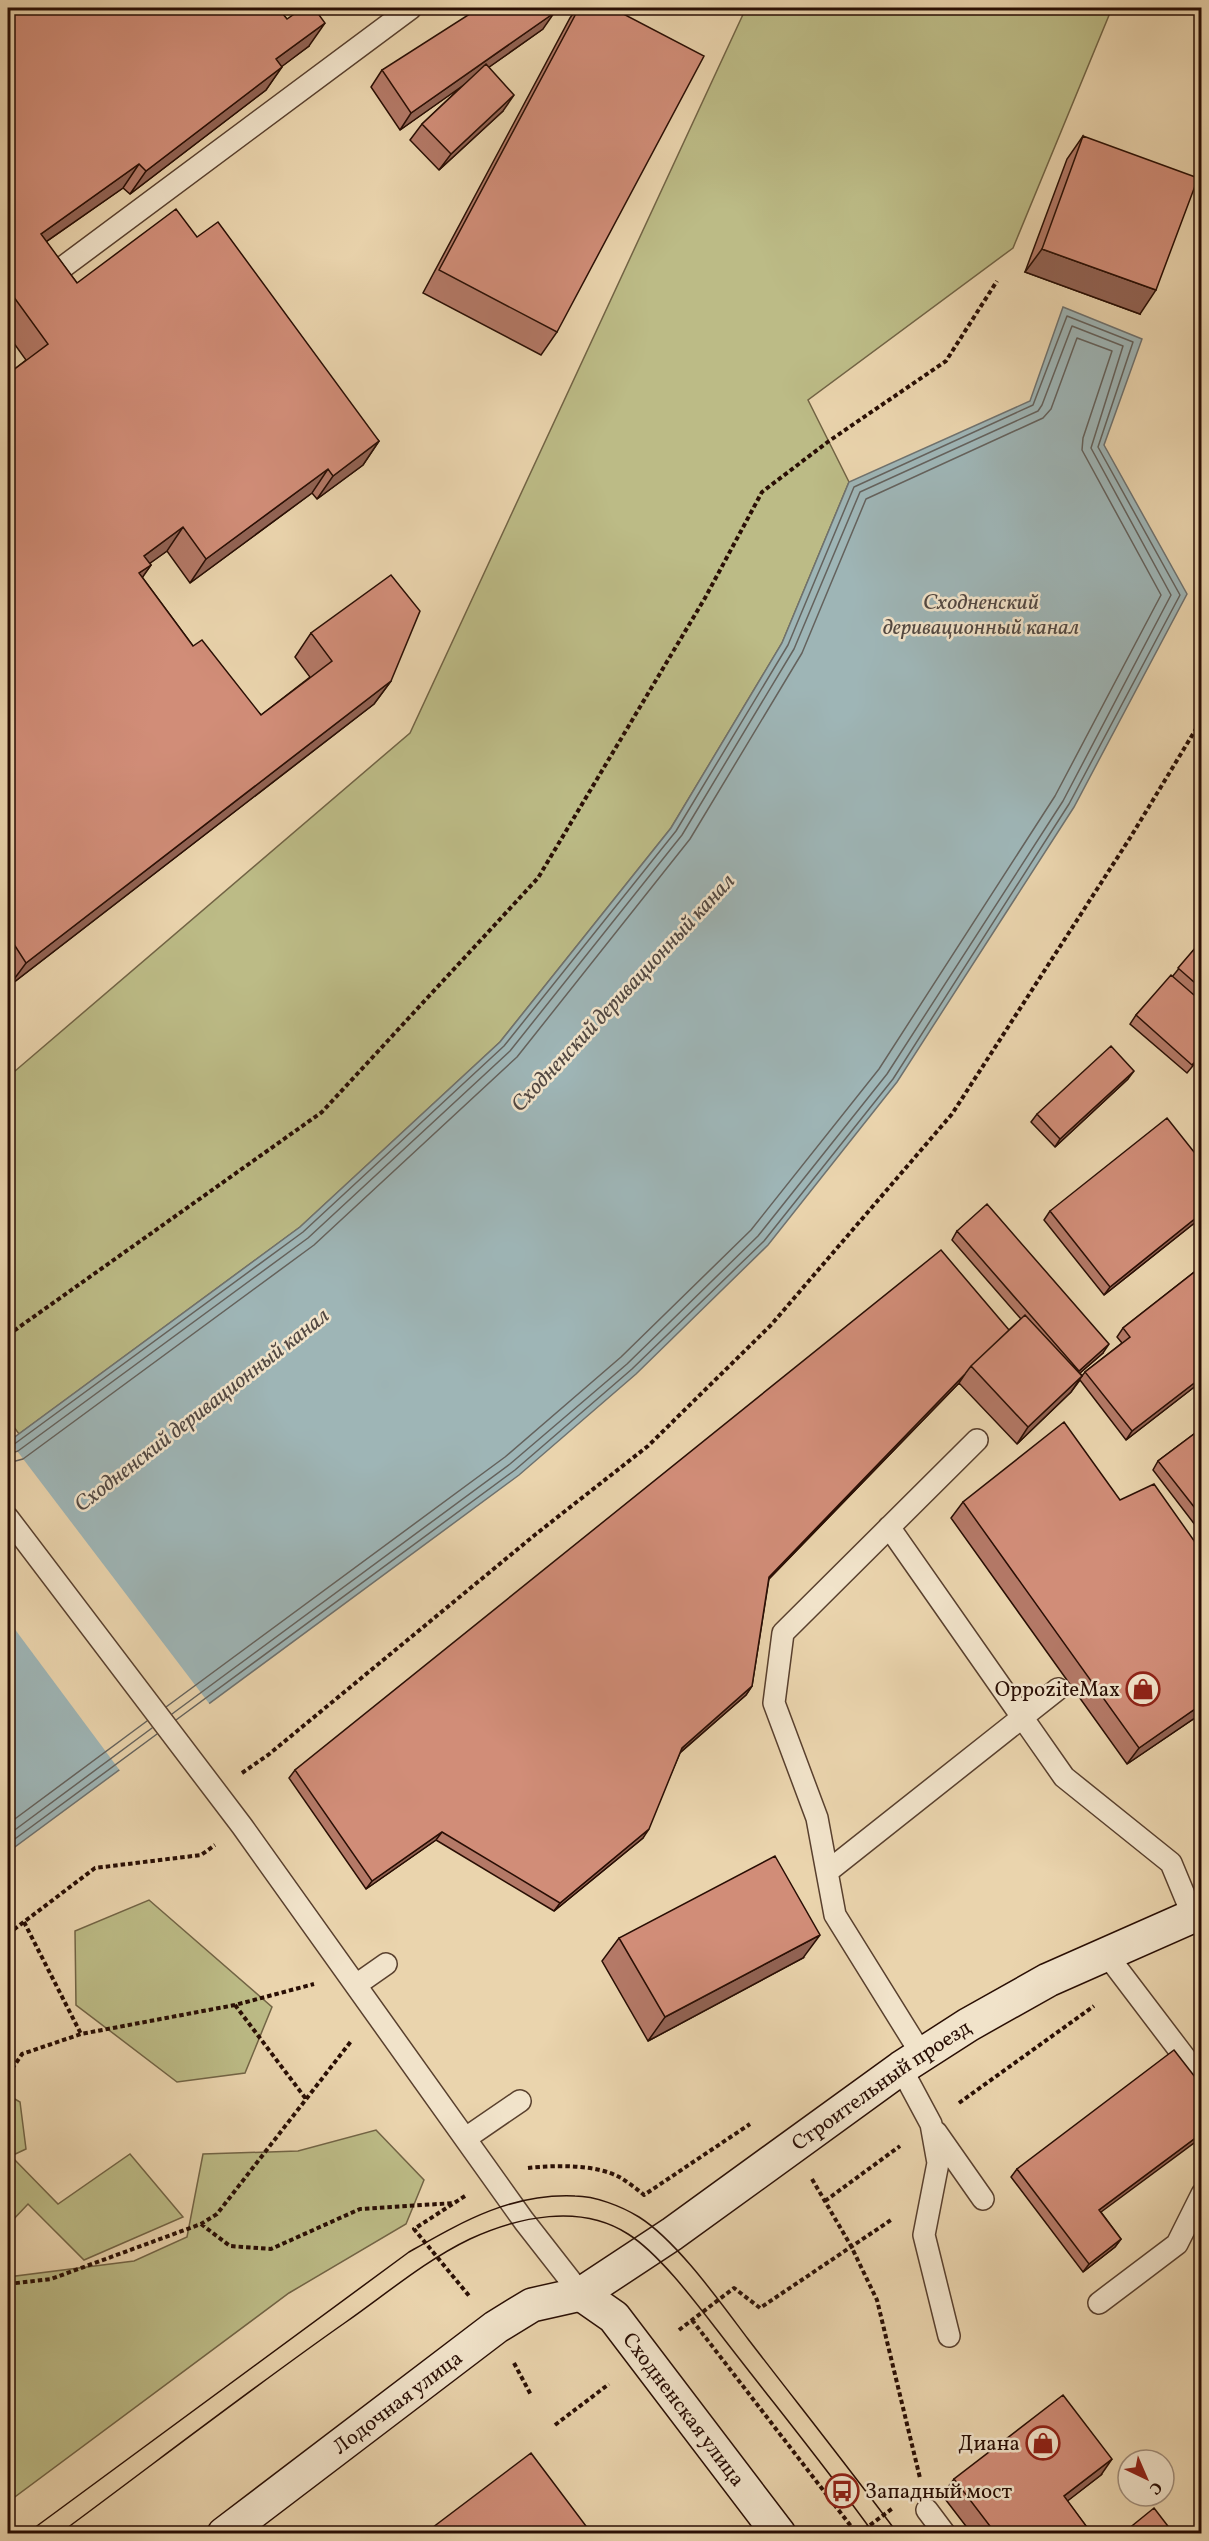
<svg xmlns="http://www.w3.org/2000/svg" width="1209" height="2541" font-family="Vollkorn,serif">
<style>
.green{fill:#bcbb86;stroke:#726445;stroke-width:1.5}
.water{fill:#9eb5b6;stroke:#6f726f;stroke-width:1.5}
.pier{fill:#ead4ad}
.lines{fill:none;stroke-linecap:round;stroke-linejoin:round}
.shore{stroke:#64625d;stroke-width:1.5}
.lane-casing{stroke:#59402e;stroke-width:24}
.secondary-casing{stroke:#290e04;stroke-width:36}
.path{stroke:#290e04;stroke-width:4;stroke-dasharray:4.5 3;stroke-linecap:butt}
.lane{stroke:#f1e3ca;stroke-width:21}
.secondary{stroke:#f1e3ca;stroke-width:33}
.tram{stroke:#290e04;stroke-width:1.5}
.wall{fill:#b47967;stroke:#290e04;stroke-width:1.5}
.shaded-wall{fill:#926354;stroke:#290e04;stroke-width:1.5}
.building{fill:#d18d78;stroke:#290e04;stroke-width:1.5}
.labels{text-anchor:middle;stroke-width:5;stroke-linejoin:round;paint-order:stroke}
.poi-label{font-size:21px;fill:#290e04;stroke:#f1e3ca;text-anchor:end}
.street-label{font-size:21px;fill:#290e04;stroke:#f1e3ca}
.water-label{font-size:22px;font-style:italic;fill:#524842;stroke:#f1e3ca}
</style>
<rect width="100%" height="100%" fill="#ead4ad"/>
<filter id="stains"><feTurbulence type="fractalNoise" baseFrequency=".00333" numOctaves="4"/><feColorMatrix values="0 0 0 0 .2 0 0 0 0 .09 0 0 0 0 .02 0 0 0 .5 -.17"/></filter>
<radialGradient id="worn" r=".72"><stop offset=".6" stop-color="#630" stop-opacity="0"/><stop offset="1" stop-color="#630" stop-opacity=".3"/></radialGradient>
<path class="green" d="M 746,8 L 1112,8 L 1013,248 L 808,400 L 849,482 L 782,643 L 671,828 L 500,1042 L 300,1227 L 19,1434 L 8,1419 L 8,1077 L 410,733 Z
M 149,1900 L 272,2007 L 245,2073 L 177,2082 L 76,2005 L 75,1931 Z
M 8,2095 L 20,2102 L 26,2149 L 11,2156 L 58,2204 L 130,2154 L 183,2217 L 84,2260 L 28,2204 L 8,2225 Z
M 376,2130 L 424,2180 L 406,2224 L 289,2293 L 8,2502 L 8,2277 L 134,2261 L 187,2237 L 203,2154 L 298,2151 Z"/>
<path class="water" d="M 1063,307 L 1142,339 L 1104,445 L 1187,594 L 1074,807 L 897,1082 L 768,1245 L 636,1374 L 519,1475 L 8,1852 L 8,1442 L 300,1227 L 500,1042 L 671,828 L 782,643 L 849,482 L 1030,401 Z"/>
<path class="pier" d="M 8,1439 L 211,1706 L 121,1772 L 8,1620 Z"/>
<g class="lines">
<path class="shore" d="M 8,1447 L 13,1445 L 303,1232 L 504,1046 L 676,831 L 788,645 L 854,487 L 1033,405 L 1067,316 L 1133,342 L 1098,447 L 1180,595 L 1069,804 L 893,1079 L 764,1241 L 632,1369 L 515,1470 L 176,1720
M 8,1454 L 18,1451 L 308,1238 L 510,1051 L 682,835 L 794,649 L 860,492 L 1038,411 L 1042,405 L 1072,326 L 1123,346 L 1091,448 L 1171,595 L 1063,801 L 887,1074 L 758,1236 L 627,1364 L 510,1464 L 172,1714
M 8,1463 L 23,1459 L 314,1245 L 517,1057 L 690,839 L 802,653 L 866,499 L 1043,418 L 1051,409 L 1077,338 L 1112,351 L 1083,438 L 1082,450 L 1161,595 L 1055,796 L 879,1069 L 751,1230 L 621,1357 L 505,1457 L 166,1707
M 8,1824 L 147,1721
M 8,1835 L 152,1728
M 8,1844 L 157,1734"/>
<g class="lane-casing">
<path id="lane" d="M 8,308 L 411,8
M 8,1518 L 242,1826 L 524,2221 L 581,2294
M 889,1527 L 1064,1777 L 1171,1863 L 1193,1916
M 827,1872 L 1058,1689
M 1107,1955 L 1202,2080
M 356,1985 L 386,1964
M 922,2055 L 835,1915 L 817,1818 L 774,1703 L 783,1633 L 977,1440
M 901,2068 L 931,2124 L 938,2163 L 924,2235 L 949,2336
M 936,2132 L 983,2199
M 466,2138 L 520,2101
M 1099,2303 L 1177,2244 L 1202,2194
M 927,2510 L 945,2534"/>
</g>
<g class="secondary-casing">
<g id="secondary">
<path id="s1" d="M 581,2294 L 614,2317 L 779,2534"/>
<path id="s2" d="M 224,2534 L 496,2327 L 532,2305 L 581,2294 L 672,2234 L 901,2068 L 968,2025 L 1048,1980 L 1202,1912"/>
</g>
</g>
<path class="path" d="M 8,1335 L 322,1112 L 538,878 L 705,598 L 762,492 L 829,441 L 946,361 L 997,281
M 242,1773 L 268,1755 L 536,1534 L 648,1446 L 771,1325 L 952,1114 L 1130,838 L 1202,719
M 24,1922 L 81,2034
M 8,1934 L 95,1868 L 201,1855 L 215,1845
M 235,2005 L 306,2099
M 8,2075 L 22,2054 L 81,2034 L 235,2005 L 314,1984
M 959,2103 L 1094,2006
M 528,2168 C 555,2165 597,2164 621,2178 C 629,2183 637,2189 644,2195 L 750,2124
M 812,2179 L 851,2246 L 877,2300 L 920,2478
M 465,2196 L 414,2229 L 470,2297
M 825,2201 L 900,2146
M 201,2224 L 230,2246 L 271,2249 L 360,2209 L 454,2203
M 8,2284 L 51,2279 L 201,2224 L 217,2214 L 352,2040
M 692,2320 L 857,2534
M 679,2330 L 734,2288 L 760,2308 L 891,2220
M 514,2363 L 531,2395
M 555,2425 L 609,2384
M 858,2534 L 893,2508"/>
<use href="#lane" class="lane"/>
<use href="#secondary" class="secondary"/>
<path class="tram" d="M 26,2534 L 409,2252 C 462,2222 511,2193 575,2196 C 595,2196 621,2206 639,2217 C 677,2241 720,2302 748,2339 C 798,2404 849,2468 898,2534
M 59,2534 C 155,2463 249,2390 346,2322 C 386,2294 426,2260 470,2239 C 518,2217 580,2203 628,2234 C 663,2256 705,2315 731,2348 C 779,2410 828,2470 874,2534"/>
</g>
<path class="wall" d="M 8,8 L 281,12 L 309,46 L 282,66 L 266,90 L 130,194 L 123,188 L 46,242 L 77,283 L 197,237 L 379,441 L 363,465 L 317,499 L 312,493 L 190,583 L 167,551 L 150,563 L 151,565 L 142,577 L 193,646 L 261,715 L 310,677 L 295,657 L 311,633 L 391,681 L 374,704 L 9,986 L 8,984 L 8,374 L 26,360 L 8,335 Z
M 577,8 L 612,8 L 557,332 L 541,355 L 423,293 L 570,18 Z
M 543,29 L 489,67 L 503,111 L 439,170 L 410,140 L 422,124 L 462,86 L 400,130 L 371,87 L 382,70 Z
M 1083,136 L 1140,314 L 1025,272 L 1067,159 Z
M 1202,940 L 1202,1066 L 1196,1062 L 1187,1073 L 1130,1024 L 1136,1015 L 1172,977 Z
M 1128,1079 L 1055,1147 L 1031,1122 L 1037,1114 Z
M 1202,1162 L 1202,1217 L 1104,1295 L 1044,1220 L 1050,1211 Z
M 957,1231 L 1103,1353 L 1080,1373 L 1082,1376 L 1085,1372 L 1122,1343 L 1117,1337 L 1123,1328 L 1202,1266 L 1202,1381 L 1126,1440 L 1080,1380 L 1071,1392 L 1017,1444 L 959,1383 L 769,1579 L 752,1686 L 746,1695 L 680,1753 L 643,1838 L 554,1911 L 436,1840 L 366,1889 L 289,1778 L 295,1770 L 1009,1330 L 1021,1319 L 952,1240 Z
M 1202,1428 L 1202,1534 L 1153,1470 L 1158,1461 Z
M 1120,1500 L 1202,1552 L 1202,1713 L 1127,1764 L 951,1518 L 963,1502 Z
M 619,1938 L 803,1958 L 648,2041 L 602,1961 Z
M 1017,2169 L 1101,2212 L 1121,2239 L 1115,2247 L 1083,2272 L 1011,2177 Z
M 1101,2475 L 1067,2501 L 1092,2534 L 972,2534 L 942,2495 L 954,2479 Z"/>
<path class="shaded-wall" d="M 274,8 L 288,8 L 259,28 Z
M 554,13 L 543,29 L 400,130 L 411,113 Z
M 325,23 L 309,46 L 260,83 L 276,59 Z
M 282,67 L 266,90 L 130,194 L 146,171 Z
M 514,95 L 503,111 L 439,170 L 451,154 Z
M 139,164 L 123,188 L 24,257 L 41,234 Z
M 1042,249 L 1156,290 L 1140,314 L 1025,272 Z
M 379,441 L 363,465 L 317,499 L 333,476 Z
M 328,469 L 312,493 L 190,583 L 206,559 Z
M 183,527 L 167,551 L 128,579 L 144,556 Z
M 151,565 L 135,588 L 139,573 Z
M 391,681 L 374,704 L 9,986 L 26,963 Z
M 1134,1071 L 1128,1079 L 1055,1147 L 1060,1139 Z
M 1202,1213 L 1202,1217 L 1104,1295 L 1110,1287 Z
M 1109,1344 L 1103,1353 L 1073,1379 L 1079,1371 Z
M 965,1374 L 959,1383 L 763,1585 L 769,1577 Z
M 1082,1376 L 1071,1392 L 1017,1444 L 1028,1427 Z
M 1202,1377 L 1202,1381 L 1126,1440 L 1132,1431 Z
M 752,1686 L 746,1695 L 676,1756 L 682,1748 Z
M 1202,1704 L 1202,1713 L 1127,1764 L 1139,1748 Z
M 649,1829 L 643,1838 L 554,1911 L 560,1903 Z
M 442,1832 L 436,1840 L 366,1889 L 372,1881 Z
M 820,1935 L 803,1958 L 648,2041 L 665,2017 Z
M 1202,2133 L 1202,2137 L 1093,2218 L 1099,2210 Z
M 1121,2239 L 1115,2247 L 1083,2272 L 1089,2264 Z
M 1112,2459 L 1101,2475 L 1052,2513 L 1064,2496 Z"/>
<path class="building" d="M 8,8 L 278,8 L 287,19 L 303,8 L 314,8 L 325,23 L 276,59 L 282,67 L 146,171 L 139,164 L 41,234 L 77,283 L 176,209 L 197,237 L 218,222 L 379,441 L 333,476 L 328,469 L 206,559 L 183,527 L 144,556 L 151,565 L 139,573 L 193,646 L 202,640 L 261,715 L 332,661 L 311,633 L 391,575 L 420,611 L 391,681 L 26,963 L 8,935 L 8,374 L 48,344 L 8,289 Z
M 479,8 L 549,8 L 554,13 L 411,113 L 382,70 Z
M 579,8 L 612,8 L 704,56 L 557,332 L 439,270 Z
M 486,64 L 514,95 L 451,154 L 422,124 Z
M 1083,136 L 1198,178 L 1156,290 L 1042,249 Z
M 1202,940 L 1202,989 L 1178,968 Z
M 1171,975 L 1202,1002 L 1202,1054 L 1192,1065 L 1136,1015 Z
M 1111,1046 L 1134,1071 L 1060,1139 L 1037,1114 Z
M 1167,1118 L 1202,1162 L 1202,1213 L 1110,1287 L 1050,1211 Z
M 987,1204 L 1109,1344 L 1079,1371 L 957,1231 Z
M 941,1250 L 1009,1330 L 971,1366 L 965,1374 L 769,1577 L 752,1686 L 682,1748 L 649,1829 L 560,1903 L 442,1832 L 372,1881 L 295,1770 Z
M 1202,1266 L 1202,1377 L 1132,1431 L 1085,1372 L 1130,1337 L 1123,1328 Z
M 1025,1315 L 1082,1376 L 1028,1427 L 971,1366 Z
M 1064,1422 L 1120,1500 L 1154,1484 L 1202,1552 L 1202,1704 L 1139,1748 L 963,1502 Z
M 1202,1428 L 1202,1517 L 1158,1461 Z
M 775,1856 L 820,1935 L 665,2017 L 619,1938 Z
M 1174,2050 L 1202,2086 L 1202,2133 L 1099,2210 L 1121,2239 L 1089,2264 L 1017,2169 Z
M 1063,2395 L 1112,2459 L 1064,2496 L 1092,2534 L 996,2534 L 954,2479 Z
M 531,2453 L 592,2534 L 424,2534 Z
M 1154,2508 L 1174,2534 L 1122,2534 Z"/>
<defs>
<g id="shop-ring" transform="scale(1.725)"><circle r="9.5" fill="#f1e3ca" stroke="#8f2418" stroke-width="1.5"/><path d="M-5-2.5h2.3a2.7 3.5 0 0 1 5.4 0H5L5.5 6h-11ZM-1.5-2.5h3a1.5 2.3 0 0 0-3 0Z" fill="#8f2418"/></g>
<g id="bus-ring" transform="scale(1.725)"><circle r="9.5" fill="#f1e3ca" stroke="#8f2418" stroke-width="1.5"/><path d="M-5-6H5V4H4V6H2V4H-2V6H-4V4H-5ZM-3.5-4V0h7V-4ZM-3.5 1.2v1.5H-2V1.2ZM2 1.2v1.5H3.5V1.2Z" fill="#8f2418"/></g>
</defs>
<g fill-rule="evenodd">
<use href="#shop-ring" x="1143" y="1689"/>
<use href="#shop-ring" x="1043" y="2443"/>
<use href="#bus-ring" x="842" y="2491"/>
</g>
<g class="labels">
<g class="poi-label">
<text x="1120" y="1696">OppoziteMax</text>
<text x="1020" y="2450">Диана</text>
<text x="865" y="2498" text-anchor="start">Западный мост</text>
</g>
<g class="street-label">
<text dy="7" stroke="none"><textPath href="#s2" startOffset="800">Строительный проезд</textPath></text>
<text dy="7" stroke="none"><textPath href="#s2" startOffset="218">Лодочная улица</textPath></text>
<text dy="7" stroke="none"><textPath href="#s1" startOffset="156">Сходненская улица</textPath></text>
</g>
<g class="water-label">
<text x="981" y="609">Сходненский<tspan x="981" dy="25">деривационный канал</tspan></text>
<text transform="translate(622 992) rotate(-47)" y="8">Сходненский деривационный канал</text>
<text transform="translate(201 1409) rotate(-38)" y="8">Сходненский деривационный канал</text>
</g>
</g>
<rect width="1209" height="2541" fill="none" stroke="#ead4ad" stroke-width="30"/>
<rect x="9" y="9" width="1191" height="2523" fill="none" stroke="#290e04" stroke-width="3"/>
<rect x="15" y="15" width="1179" height="2511" fill="none" stroke="#290e04" stroke-width="1.5"/>
<g transform="translate(1146 2478) rotate(136)"><circle r="28" fill="#f1e3ca" stroke="#a18e7b" stroke-width="1.5"/>
<path d="M0-4.5L10 22L0 15L-10 22Z" fill="#8f2418"/>
<text y="-9" font-size="16" font-weight="bold" text-anchor="middle" fill="#290e04">С</text>
</g>
<rect width="100%" height="100%" filter="url(#stains)"/>
<rect width="100%" height="100%" fill="url(#worn)"/>
</svg>
